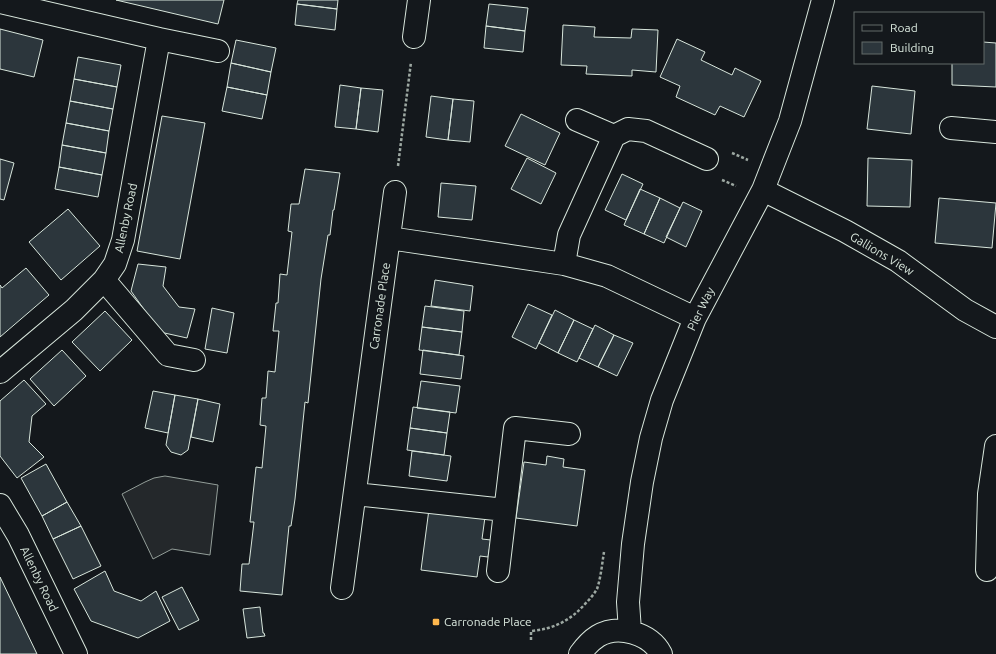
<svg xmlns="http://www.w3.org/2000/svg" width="996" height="654" font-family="Ubuntu,sans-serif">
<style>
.parking{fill:#24282b;stroke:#939e99}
.building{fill:#2c363c;stroke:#d8e6dc}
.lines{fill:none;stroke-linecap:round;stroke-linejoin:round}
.minor-casing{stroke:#d8e6dc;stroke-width:24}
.path{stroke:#9da8a2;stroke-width:2.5;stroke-dasharray:3 2;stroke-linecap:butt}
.minor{stroke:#14181c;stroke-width:22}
.poi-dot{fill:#ffb74d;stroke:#14181c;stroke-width:1.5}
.labels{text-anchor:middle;stroke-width:3;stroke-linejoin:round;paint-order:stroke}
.street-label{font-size:12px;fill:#d8e6dc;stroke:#14181c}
.poi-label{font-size:12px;fill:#d8e6dc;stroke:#14181c;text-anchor:start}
</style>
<rect width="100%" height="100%" fill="#14181c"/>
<path class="parking" d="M 165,476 L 218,485 L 210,555 L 172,549 L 153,559 L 122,494 L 145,482 L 154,478 Z"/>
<path class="building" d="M 116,0 L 224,0 L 218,24 Z
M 298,0 L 338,0 L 337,9 L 297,4 Z
M 297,4 L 337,9 L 335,30 L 295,25 Z
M 489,4 L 528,8 L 525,31 L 486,26 Z
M 563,25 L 595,27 L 594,37 L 631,38 L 632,29 L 658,30 L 656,72 L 632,70 L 632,76 L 586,74 L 587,66 L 561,65 Z
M 486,26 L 525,31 L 523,52 L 484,48 Z
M 0,29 L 43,40 L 34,77 L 0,69 Z
M 677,39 L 705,52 L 701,60 L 732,75 L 735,68 L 761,81 L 744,117 L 720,106 L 715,115 L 676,97 L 680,86 L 660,77 Z
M 236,40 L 276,48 L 271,72 L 231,63 Z
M 983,42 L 996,43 L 996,87 L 952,85 L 952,63 L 983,63 Z
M 78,57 L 121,65 L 117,87 L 74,79 Z
M 231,63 L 271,72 L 267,95 L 227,87 Z
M 74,79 L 117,87 L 113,109 L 70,101 Z
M 340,85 L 361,88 L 356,129 L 335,127 Z
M 872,86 L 915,91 L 911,134 L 867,129 Z
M 227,87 L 267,95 L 262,119 L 222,111 Z
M 361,88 L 383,90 L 378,132 L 356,129 Z
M 431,96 L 453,99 L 448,140 L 426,137 Z
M 453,99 L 474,101 L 470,142 L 448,140 Z
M 70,101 L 113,109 L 109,131 L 66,123 Z
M 521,114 L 560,133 L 545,165 L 505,146 Z
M 162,116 L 205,123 L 180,259 L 137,251 Z
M 66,123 L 109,131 L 106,153 L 62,145 Z
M 62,145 L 106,153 L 102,175 L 59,167 Z
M 527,158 L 556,173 L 541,204 L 511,189 Z
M 868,158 L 912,160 L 910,207 L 867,206 Z
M 0,159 L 14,163 L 4,200 L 0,199 Z
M 59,167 L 102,175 L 98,197 L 55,189 Z
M 305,169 L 340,173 L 334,210 L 333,210 L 330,235 L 328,235 L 321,279 L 308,403 L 305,402 L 295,499 L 291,526 L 289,526 L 282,595 L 240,591 L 242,564 L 249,564 L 254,522 L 250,522 L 256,467 L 262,468 L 266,426 L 260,425 L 262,398 L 266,398 L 268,371 L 275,372 L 279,331 L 273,331 L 276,303 L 278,303 L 280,274 L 287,275 L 292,232 L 288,231 L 291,204 L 299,204 Z
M 622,174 L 643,184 L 626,220 L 605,210 Z
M 441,183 L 476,186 L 472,220 L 438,217 Z
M 640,189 L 660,198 L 644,234 L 624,225 Z
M 660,198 L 680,208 L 664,243 L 644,234 Z
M 939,198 L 996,203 L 992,248 L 935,243 Z
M 683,202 L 702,211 L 686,247 L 666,237 Z
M 68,209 L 100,246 L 61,280 L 29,242 Z
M 138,264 L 166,267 L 163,286 L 179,307 L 195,309 L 187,338 L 160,332 L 131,291 Z
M 26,268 L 49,295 L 0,337 L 0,285 L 2,288 Z
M 435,280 L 473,286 L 470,311 L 431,306 Z
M 528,304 L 552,315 L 536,349 L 512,337 Z
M 425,306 L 464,311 L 462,332 L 422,327 Z
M 212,308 L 234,313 L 227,353 L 205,349 Z
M 555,310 L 574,320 L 558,353 L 539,343 Z
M 105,311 L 132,340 L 100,371 L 72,342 Z
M 574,320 L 593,329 L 577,362 L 558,353 Z
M 595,325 L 614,335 L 598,367 L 579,358 Z
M 422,327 L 462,332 L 459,355 L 419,350 Z
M 614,335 L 633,343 L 617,376 L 598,367 Z
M 62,350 L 86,376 L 54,406 L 30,379 Z
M 423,350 L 464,356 L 461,379 L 420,374 Z
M 24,380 L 46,404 L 32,416 L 29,442 L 44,457 L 17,478 L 0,456 L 0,401 Z
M 421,381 L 460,386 L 456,413 L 417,408 Z
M 153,391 L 175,395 L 168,433 L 145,428 Z
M 175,395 L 198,399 L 188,450 L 181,455 L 171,452 L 166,445 Z
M 198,399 L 220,404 L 213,442 L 191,437 Z
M 413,407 L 450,412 L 447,433 L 410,428 Z
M 410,428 L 447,433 L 444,455 L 407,450 Z
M 412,451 L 451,456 L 447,481 L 409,476 Z
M 547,456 L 564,459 L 563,467 L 585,470 L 577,526 L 516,518 L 524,462 L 546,465 Z
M 46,464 L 67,502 L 42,516 L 21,478 Z
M 67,502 L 81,526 L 53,539 L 42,516 Z
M 429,509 L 485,517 L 482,539 L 491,540 L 488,557 L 480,556 L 477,577 L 421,570 Z
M 81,526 L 101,566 L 73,579 L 53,539 Z
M 105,571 L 114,591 L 141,601 L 156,591 L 170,621 L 138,638 L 91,621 L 74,589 Z
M 0,577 L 37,654 L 0,654 Z
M 182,587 L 199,620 L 179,630 L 162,597 Z
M 260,607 L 263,633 L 264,633 L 265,636 L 247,638 L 243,609 Z"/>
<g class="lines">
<g class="minor-casing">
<path id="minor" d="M 0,2 L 159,39 L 123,240 L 115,264 L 104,280 L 74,310 L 0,372
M 414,37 L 419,0
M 159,39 L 218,51
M 577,120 L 614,136
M 951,128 L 996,132
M 763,190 L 845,231 L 898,261 L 965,310 L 996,327
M 389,238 L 564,264 L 607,276 L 695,318
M 564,264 L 569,235 L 614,136 L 628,129 L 646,131 L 707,159
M 104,280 L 168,355 L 194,360
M 355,494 L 505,510
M 0,505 L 18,535 L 76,654
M 987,570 L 989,494 L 996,446
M 498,571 L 515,428 L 569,434
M 342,588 L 395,192
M 630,631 L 628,602 L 633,544 L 642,482 L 651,438 L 662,400 L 695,318 L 763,190 L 790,121 L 823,0
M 580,654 C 585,647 590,641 598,636 C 618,624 650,633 661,654"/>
</g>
<path class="path" d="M 732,153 L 748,160
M 398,166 L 411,62
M 722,180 L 736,186
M 531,640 L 531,631 C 554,629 571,620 585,604 C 590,599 594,594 597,589 C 601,577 602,564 604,552"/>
<use href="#minor" class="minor"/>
</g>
<rect class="poi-dot" x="432" y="618" width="8" height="8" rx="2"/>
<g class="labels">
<g class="street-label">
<text transform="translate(126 218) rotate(-78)" y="4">Allenby Road</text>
<text transform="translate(882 254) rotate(31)" y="4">Gallions View</text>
<text transform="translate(380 306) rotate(-82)" y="4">Carronade Place</text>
<text transform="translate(701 309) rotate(-64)" y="4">Pier Way</text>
<text transform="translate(39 579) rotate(64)" y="4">Allenby Road</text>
</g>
<g class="poi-label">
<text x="444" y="626">Carronade Place</text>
</g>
</g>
<rect x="854" y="12" width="130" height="52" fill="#14181c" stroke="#626a69"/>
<rect x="862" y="25" width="20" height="6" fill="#14181c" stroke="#626a69"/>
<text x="890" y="32" font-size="12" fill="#d8e6dc">Road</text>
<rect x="862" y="42" width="20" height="12" fill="#2c363c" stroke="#626a69"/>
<text x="890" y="52" font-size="12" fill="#d8e6dc">Building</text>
</svg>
